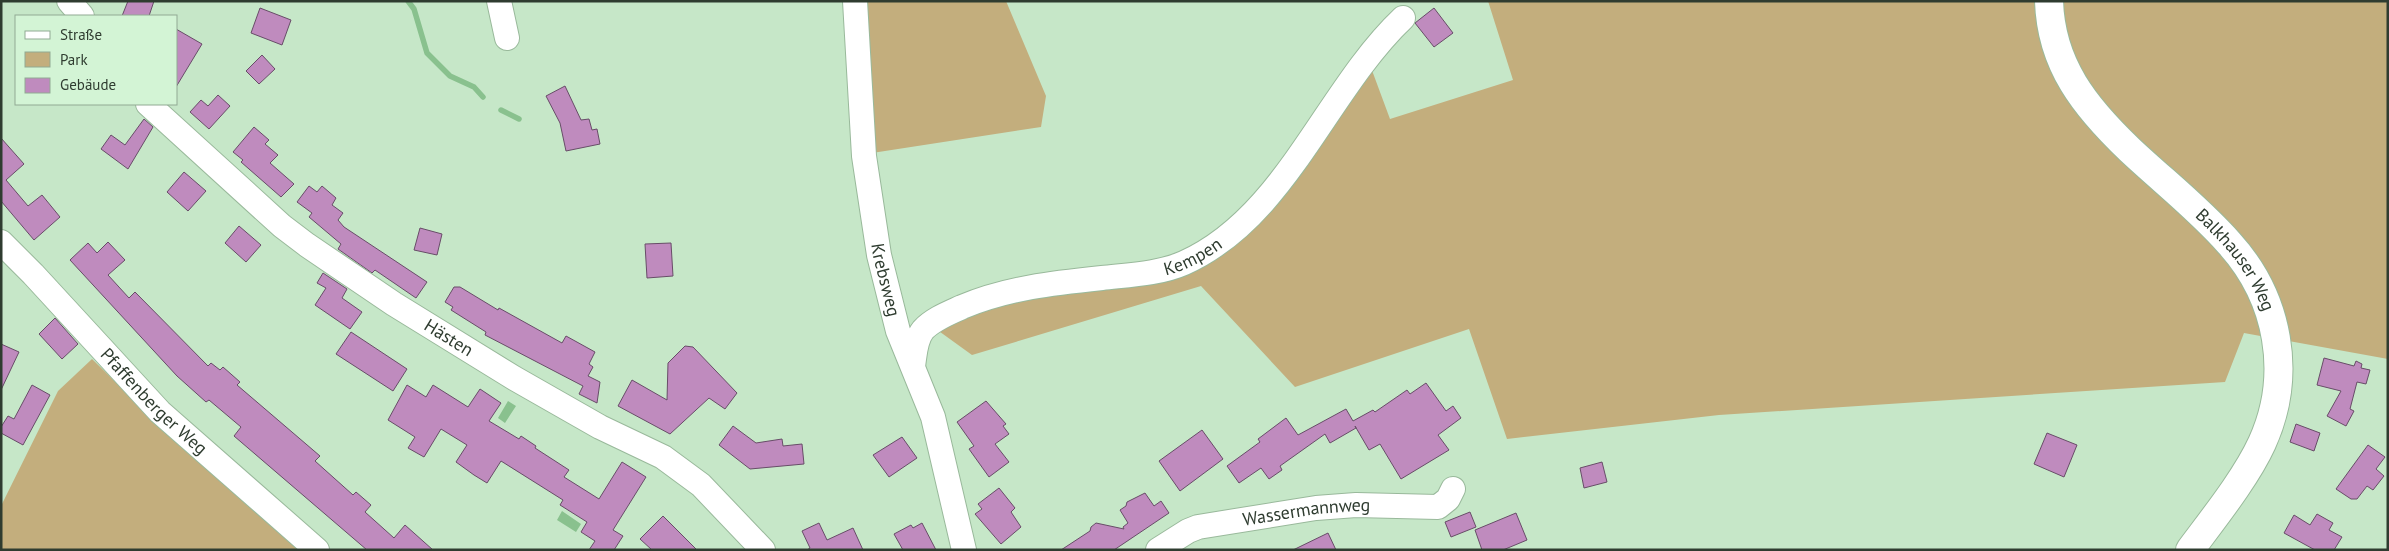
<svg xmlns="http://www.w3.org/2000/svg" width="2389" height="551" font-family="'PT Sans',sans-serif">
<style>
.green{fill:#c3ae7d}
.water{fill:#89c18e}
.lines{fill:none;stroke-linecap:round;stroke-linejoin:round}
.stream{stroke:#89c18e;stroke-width:5.5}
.building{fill:#bf8bbe;stroke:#684d68}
.street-casing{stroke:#99b99b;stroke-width:26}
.secondary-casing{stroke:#99b99b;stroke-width:30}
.street{stroke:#fff;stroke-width:24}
.secondary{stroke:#fff;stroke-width:28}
.labels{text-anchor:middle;stroke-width:5;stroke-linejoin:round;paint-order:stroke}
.street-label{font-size:18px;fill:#2f3c30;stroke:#d3f4d5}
</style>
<rect width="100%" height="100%" fill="#c6e7c8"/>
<path class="green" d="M 865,1 L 1006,1 L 1046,96 L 1041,127 L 872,153 Z
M 1488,1 L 2388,1 L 2388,359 L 2244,333 L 2225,382 L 1719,415 L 1507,439 L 1469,329 L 1295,387 L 1201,286 L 972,355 L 936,329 L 970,312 L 1204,261 L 1370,65 L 1390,119 L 1513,80 Z
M 92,359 L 187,452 L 301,550 L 1,550 L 1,506 L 58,391 Z"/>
<path class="water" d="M 508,401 L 516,406 L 505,423 L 498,418 Z
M 562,511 L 581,524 L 576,532 L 557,520 Z"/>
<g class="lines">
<path class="stream" d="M 408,1 L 414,9 L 427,53 L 450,76 L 474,87 L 483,97
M 501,110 L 519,119"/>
</g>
<path class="building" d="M 128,1 L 154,1 L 149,16 L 122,16 Z
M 260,8 L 291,20 L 282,45 L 251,33 Z
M 1434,8 L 1453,33 L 1434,47 L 1415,23 Z
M 176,29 L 202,44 L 176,87 Z
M 262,55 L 275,69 L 259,84 L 246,71 Z
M 565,86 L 581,120 L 589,119 L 592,130 L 597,129 L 600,144 L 566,151 L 560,123 L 546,96 Z
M 218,95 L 230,106 L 209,129 L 190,112 L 201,100 L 208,106 Z
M 144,119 L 153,127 L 128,169 L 101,149 L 111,135 L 125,145 Z
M 254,127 L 269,140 L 265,144 L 278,155 L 270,163 L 294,184 L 281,197 L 241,162 L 243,160 L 233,152 Z
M 1,138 L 24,164 L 6,180 L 28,206 L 42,195 L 60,217 L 34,240 L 1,201 Z
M 184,172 L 206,191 L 188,211 L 167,192 Z
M 309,186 L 317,192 L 322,186 L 336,198 L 332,205 L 343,213 L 338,220 L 344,227 L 427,282 L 416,298 L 375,270 L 372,273 L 338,249 L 341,244 L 309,217 L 312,213 L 297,202 Z
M 239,226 L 261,245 L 246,262 L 225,243 Z
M 420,228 L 442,234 L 437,255 L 414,250 Z
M 108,242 L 125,260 L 108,275 L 129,298 L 135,292 L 208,366 L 211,363 L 220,370 L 223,367 L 240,382 L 237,385 L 320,456 L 315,461 L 353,495 L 356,492 L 371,505 L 365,512 L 394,538 L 405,525 L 433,550 L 367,550 L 234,436 L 241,427 L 209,400 L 206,402 L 177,376 L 70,260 L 88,243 L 97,253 Z
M 671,243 L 673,276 L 647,278 L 645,244 Z
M 323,273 L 347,289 L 342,298 L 362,312 L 350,329 L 315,305 L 326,288 L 317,283 Z
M 454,287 L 460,287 L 498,310 L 499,308 L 562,343 L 566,336 L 595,352 L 589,364 L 593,367 L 588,376 L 600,382 L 597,403 L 579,394 L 583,386 L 485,335 L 486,332 L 451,310 L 453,307 L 445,302 Z
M 55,318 L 78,344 L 62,359 L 39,334 Z
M 351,332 L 407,369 L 393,391 L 336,354 Z
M 1,344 L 19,352 L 1,390 Z
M 685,346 L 693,347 L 737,393 L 725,409 L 709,398 L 670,434 L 618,406 L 632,380 L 667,400 L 668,363 Z
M 2324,358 L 2354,366 L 2356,361 L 2362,364 L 2361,368 L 2370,370 L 2366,384 L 2357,382 L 2350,409 L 2354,411 L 2346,426 L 2327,416 L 2341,391 L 2317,385 Z
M 1426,383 L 1446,411 L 1453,406 L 1461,418 L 1438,435 L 1449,450 L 1401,479 L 1380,444 L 1369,450 L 1355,426 L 1356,428 L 1330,443 L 1325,434 L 1280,466 L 1282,470 L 1269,479 L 1261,468 L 1239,483 L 1227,466 L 1260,442 L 1258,439 L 1286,418 L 1298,435 L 1346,409 L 1353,421 L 1373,410 L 1375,412 L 1407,390 L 1410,394 Z
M 32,385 L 50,395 L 23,445 L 1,433 L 1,427 L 8,416 L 14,419 Z
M 407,385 L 426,397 L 433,385 L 468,407 L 480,389 L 501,403 L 489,421 L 519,439 L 521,436 L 536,446 L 535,448 L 569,470 L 564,477 L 599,499 L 622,462 L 646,477 L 613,530 L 623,536 L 614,550 L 589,550 L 595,541 L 581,532 L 587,522 L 560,505 L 563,500 L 501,461 L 487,483 L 474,475 L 456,462 L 467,445 L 441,429 L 424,457 L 408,448 L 415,437 L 388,420 Z
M 986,401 L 1006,424 L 1003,426 L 1009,434 L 995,444 L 1009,462 L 989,477 L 969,449 L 974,446 L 957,422 Z
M 2296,424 L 2320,433 L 2314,451 L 2290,442 Z
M 733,426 L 756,443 L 782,439 L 783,446 L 802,444 L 804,464 L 750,469 L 719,445 Z
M 1202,430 L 1223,459 L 1180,491 L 1159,461 Z
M 2047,433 L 2077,445 L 2064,477 L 2034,464 Z
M 902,437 L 917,458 L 889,477 L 873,455 Z
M 2368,445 L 2385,457 L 2376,469 L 2384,476 L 2373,490 L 2367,486 L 2357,499 L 2351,499 L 2336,489 Z
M 1602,462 L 1607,482 L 1584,488 L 1580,468 Z
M 999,488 L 1015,508 L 1011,512 L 1021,527 L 1001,544 L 975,514 L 982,509 L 978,504 Z
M 1145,493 L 1154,506 L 1161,501 L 1169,513 L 1114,550 L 1061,550 L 1090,531 L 1091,527 L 1096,523 L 1124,529 L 1123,527 L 1128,523 L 1120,510 L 1126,506 L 1127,502 Z
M 1470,512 L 1476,527 L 1451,537 L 1445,522 Z
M 1516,513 L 1527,540 L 1503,550 L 1482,550 L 1475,530 Z
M 2317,514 L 2333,523 L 2329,530 L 2342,537 L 2334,550 L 2315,550 L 2284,533 L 2294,515 L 2310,525 Z
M 663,516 L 697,550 L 652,550 L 640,539 Z
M 819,523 L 827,540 L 853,528 L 863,550 L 807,550 L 810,548 L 802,531 Z
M 922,523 L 936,550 L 903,550 L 894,534 L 911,525 L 913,528 Z
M 1328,533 L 1336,550 L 1293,550 Z"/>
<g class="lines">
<g class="street-casing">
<g id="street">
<path d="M 69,1 L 82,16"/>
<path d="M 499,1 L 507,38"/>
<path id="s1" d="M 855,1 L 864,156 L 879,255 L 898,331 L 933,417 L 964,550"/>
<path id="s2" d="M 148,104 L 282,226 L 307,245 L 394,304 L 514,378 L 600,427 L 663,457 L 701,485 L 763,550"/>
<path id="s3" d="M 1,242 L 33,274 L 160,412 L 317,550"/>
<path id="s4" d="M 913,366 C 915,354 915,340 923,330 C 933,319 949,313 962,307 C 1007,288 1054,283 1102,278 C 1128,275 1159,274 1184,263 C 1286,217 1325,92 1403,18"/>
<path id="s5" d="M 1158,550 L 1188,531 L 1198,527 L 1316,508 L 1356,505 L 1438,507 L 1448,499 L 1453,489"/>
</g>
</g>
<g class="secondary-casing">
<g id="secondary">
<path id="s6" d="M 2049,1 C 2051,65 2085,107 2130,150 C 2163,181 2199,209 2229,243 C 2279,298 2293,375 2262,443 C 2246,478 2213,519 2190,550"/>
</g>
</g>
<use href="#street" class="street"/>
<use href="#secondary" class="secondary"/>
</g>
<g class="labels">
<g class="street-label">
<text dy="6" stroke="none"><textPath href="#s4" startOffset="321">Kempen</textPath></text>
<text dy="6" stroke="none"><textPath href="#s6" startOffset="328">Balkhauser Weg</textPath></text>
<text dy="6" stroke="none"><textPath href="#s1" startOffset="281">Krebsweg</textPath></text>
<text dy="6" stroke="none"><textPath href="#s2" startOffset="382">Hästen</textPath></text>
<text dy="6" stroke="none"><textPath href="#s3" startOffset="221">Pfaffenberger Weg</textPath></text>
<text dy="6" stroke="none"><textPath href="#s5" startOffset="156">Wassermannweg</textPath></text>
</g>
</g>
<rect width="2389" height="551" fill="none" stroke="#2f3c30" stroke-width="5"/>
<rect x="15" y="15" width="162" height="90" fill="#d3f4d5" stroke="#91aa93"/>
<rect x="25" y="31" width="25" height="8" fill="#ffffff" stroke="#91aa93"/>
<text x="60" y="40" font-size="15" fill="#2f3c30">Straße</text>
<rect x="25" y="52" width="25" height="15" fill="#c3ae7d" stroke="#91aa93"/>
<text x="60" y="65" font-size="15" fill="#2f3c30">Park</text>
<rect x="25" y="78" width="25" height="15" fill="#bf8bbe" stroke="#91aa93"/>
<text x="60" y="90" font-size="15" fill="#2f3c30">Gebäude</text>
</svg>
